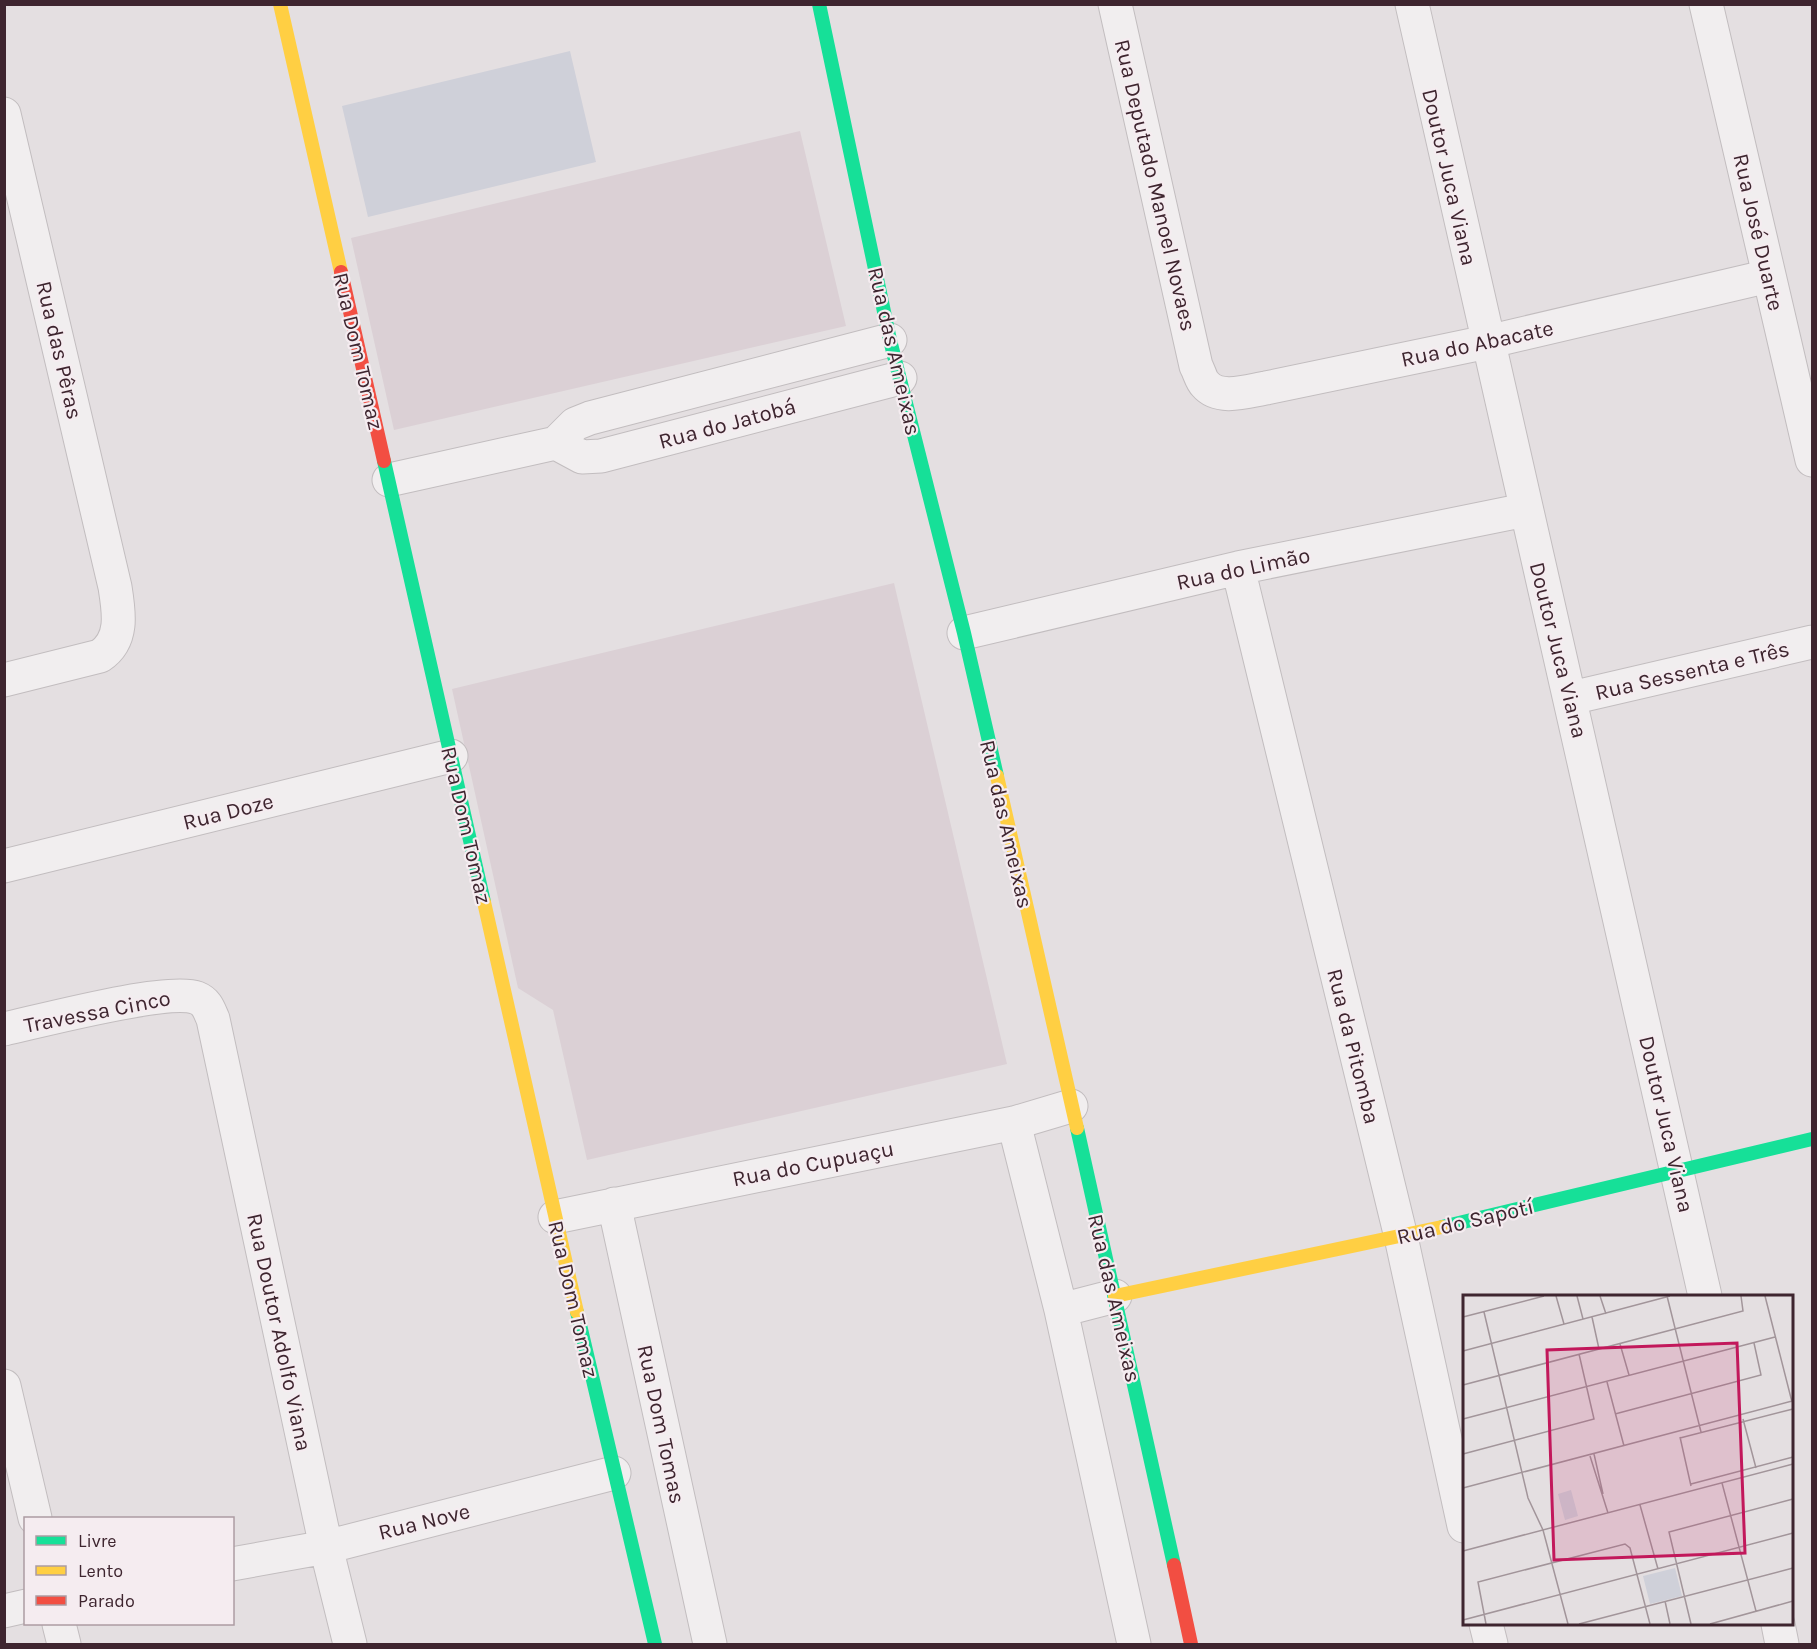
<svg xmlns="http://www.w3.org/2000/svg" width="1817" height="1649" font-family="Karla,sans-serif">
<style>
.built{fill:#dbd0d5}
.green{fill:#cfd0d9}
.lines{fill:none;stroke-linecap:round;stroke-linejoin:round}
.street-casing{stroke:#c2bdbf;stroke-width:35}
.street{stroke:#f1eeef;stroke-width:33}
.fast{stroke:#16e098;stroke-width:14}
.slow{stroke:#ffcf43;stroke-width:14}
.jam{stroke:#f24e42;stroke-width:14}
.labels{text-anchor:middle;stroke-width:4.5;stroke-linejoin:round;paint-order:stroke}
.street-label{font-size:22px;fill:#3e252f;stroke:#f5ecf0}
.inset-road{fill:none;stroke:#a2959a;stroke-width:1.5}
.view{fill:#c2185b;fill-opacity:0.15;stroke:#c2185b;stroke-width:3}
.inset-edge{fill:none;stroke:#3e252f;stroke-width:3}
</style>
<rect width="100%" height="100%" fill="#e4dfe1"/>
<path class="built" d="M 800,131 L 846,326 L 394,430 L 351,238 Z
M 894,583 L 1007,1064 L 587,1160 L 553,1010 L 518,988 L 452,689 Z"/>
<path class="green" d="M 570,51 L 596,162 L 368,217 L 342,106 Z"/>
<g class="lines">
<g class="street-casing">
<path id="street" d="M 1115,4 L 1196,366 C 1199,371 1201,380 1205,384 C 1219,401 1248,391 1266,388 L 1487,342 L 1769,276
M 1412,4 L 1705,1296
M 1706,4 L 1812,460
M 4,114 L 115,587 C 119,612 124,640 100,656 L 4,680
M 556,443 L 582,457 L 601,456 L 900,378
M 389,480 L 556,443 L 575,424 L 590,418 L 890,340
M 1238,568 L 1401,1237 L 1464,1526
M 964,633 L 1238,568 L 1525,510
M 1571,698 L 1812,642
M 4,866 L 451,756
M 4,1029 C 41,1021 168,987 197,998 C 207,1002 209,1010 213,1019 L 326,1547 L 350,1644
M 1014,1123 L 1061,1310 L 1134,1644
M 614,1204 L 710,1644
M 555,1217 L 1014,1123 L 1071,1106
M 1061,1310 L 1115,1296
M 4,1386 L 35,1518
M 232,1564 L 326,1547 L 614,1473
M 4,1611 L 26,1606
M 59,1624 L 64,1644
M 1486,1624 L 1491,1644
M 1778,1624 L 1782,1644"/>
</g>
<use href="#street" class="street"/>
<path class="fast" d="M 819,4 L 890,340 L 964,633 L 997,776
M 384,461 L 484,902
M 1077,1128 L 1174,1565
M 1442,1227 L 1812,1139
M 577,1312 L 655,1644"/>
<path class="slow" d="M 280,4 L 341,272
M 997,776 L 1077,1128
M 484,902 L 577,1312
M 1115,1296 L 1442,1227"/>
<path class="jam" d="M 341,272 L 384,461
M 1174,1565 L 1191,1644"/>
</g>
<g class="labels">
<g class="street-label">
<text transform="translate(1450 177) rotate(77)" y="8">Doutor Juca Viana</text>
<text transform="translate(1156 185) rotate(77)" y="8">Rua Deputado Manoel Novaes</text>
<text transform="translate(1759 232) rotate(77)" y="8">Rua José Duarte</text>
<text transform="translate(1477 343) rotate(-12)" y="8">Rua do Abacate</text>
<text transform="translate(60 350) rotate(77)" y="8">Rua das Pêras</text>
<text transform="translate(359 351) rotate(77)" y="8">Rua Dom Tomaz</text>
<text transform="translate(895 351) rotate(77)" y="8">Rua das Ameixas</text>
<text transform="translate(727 423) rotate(-15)" y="8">Rua do Jatobá</text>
<text transform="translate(1243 568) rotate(-12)" y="8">Rua do Limão</text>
<text transform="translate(1559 650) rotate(76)" y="8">Doutor Juca Viana</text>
<text transform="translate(1692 670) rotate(-13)" y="8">Rua Sessenta e Três</text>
<text transform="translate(228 811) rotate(-14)" y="8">Rua Doze</text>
<text transform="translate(1007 824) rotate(77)" y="8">Rua das Ameixas</text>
<text transform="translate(467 825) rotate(77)" y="8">Rua Dom Tomaz</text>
<text transform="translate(97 1011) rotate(-11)" y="8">Travessa Cinco</text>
<text transform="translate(1354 1046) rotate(76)" y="8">Rua da Pitomba</text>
<text transform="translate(1667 1124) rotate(77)" y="8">Doutor Juca Viana</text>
<text transform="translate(813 1163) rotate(-11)" y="8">Rua do Cupuaçu</text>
<text transform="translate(1465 1221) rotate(-13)" y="8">Rua do Sapotí</text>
<text transform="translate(1115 1298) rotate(77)" y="8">Rua das Ameixas</text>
<text transform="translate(574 1299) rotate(77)" y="8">Rua Dom Tomaz</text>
<text transform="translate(280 1332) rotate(78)" y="8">Rua Doutor Adolfo Viana</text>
<text transform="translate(662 1424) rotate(78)" y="8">Rua Dom Tomas</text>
<text transform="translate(424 1521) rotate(-14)" y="8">Rua Nove</text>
</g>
</g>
<g transform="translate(1463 1295)">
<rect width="330" height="330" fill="#e4dfe1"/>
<path d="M 108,195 L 115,221 L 102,225 L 95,199 ZM 212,273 L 219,301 L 187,309 L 180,281 Z" fill="#cfd0d9"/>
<path class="inset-road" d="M 93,1 L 101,29M 114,1 L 120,24M 137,1 L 143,19M 204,1 L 238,137M 302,1 L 329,107M 21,17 L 65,203 L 80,235 L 105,329M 0,22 L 81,1M 129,22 L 136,54M 157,49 L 166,80M 0,56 L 207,1M 144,87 L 161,151M 0,90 L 280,16 L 278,1M 152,119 L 298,80 L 291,48M 0,124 L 312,42M 280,124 L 293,173M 217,142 L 228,191M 217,143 L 330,114M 0,159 L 131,124 L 116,59M 131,159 L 140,199M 127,161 L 145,218M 259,188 L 293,316M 228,189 L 330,162M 0,193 L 329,106M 177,210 L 195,274M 0,256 L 330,169M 202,306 L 207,329M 0,325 L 330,238M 23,329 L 15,287 L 162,249 L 167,253 L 187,329M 116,329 L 330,273M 228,329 L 206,237 L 330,204M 247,329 L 330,306"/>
<path class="view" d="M 274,48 L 282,258 L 91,265 L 84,55 Z"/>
<rect width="330" height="330" class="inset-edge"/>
</g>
<rect width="1817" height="1649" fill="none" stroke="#3e252f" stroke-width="12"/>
<rect x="24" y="1517" width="210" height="108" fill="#f5ecf0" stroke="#ac9ca3" stroke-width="1.5"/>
<rect x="36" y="1536" width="30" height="9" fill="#16e098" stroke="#ac9ca3" stroke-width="1.5"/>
<text x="78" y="1547" font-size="18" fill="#3e252f">Livre</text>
<rect x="36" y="1566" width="30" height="9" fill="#ffcf43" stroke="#ac9ca3" stroke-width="1.5"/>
<text x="78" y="1577" font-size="18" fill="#3e252f">Lento</text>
<rect x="36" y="1596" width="30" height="9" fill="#f24e42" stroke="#ac9ca3" stroke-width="1.5"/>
<text x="78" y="1607" font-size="18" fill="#3e252f">Parado</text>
</svg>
